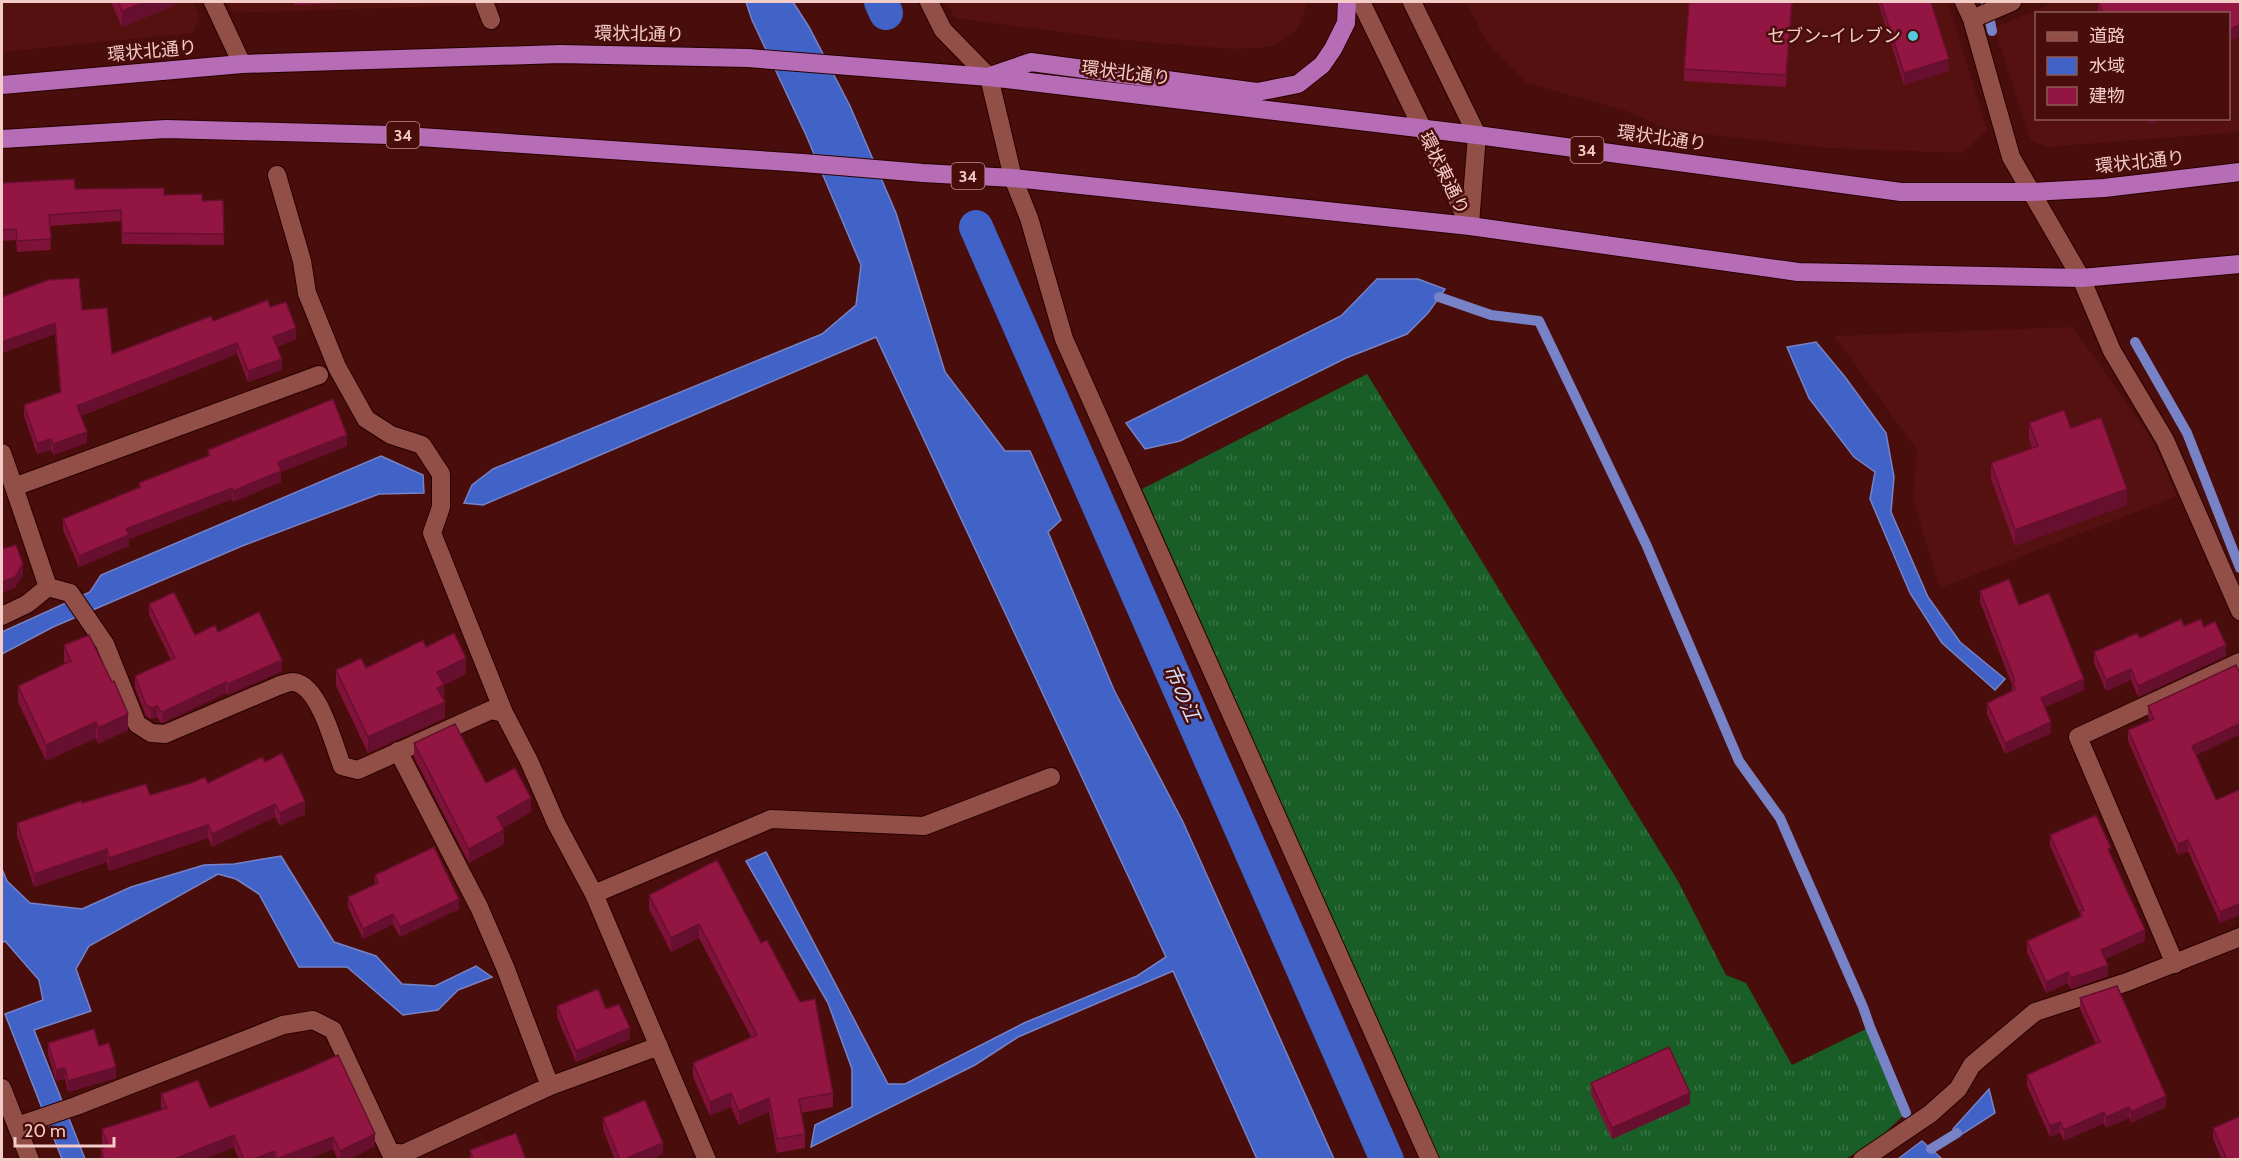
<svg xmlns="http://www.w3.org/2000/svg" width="2242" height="1161" font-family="Cabin,'Noto Sans JP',sans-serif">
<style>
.built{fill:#55110f;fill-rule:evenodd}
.grass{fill:url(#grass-tufts)}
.water{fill:#4163c7;stroke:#7782c7;stroke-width:1.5}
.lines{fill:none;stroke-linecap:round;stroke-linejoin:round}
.stream{stroke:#7782c7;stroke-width:10}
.canal{stroke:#4163c7;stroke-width:34}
.street-casing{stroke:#270000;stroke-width:20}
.secondary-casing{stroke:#270000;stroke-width:20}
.highway-casing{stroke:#270000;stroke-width:20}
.street{stroke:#924f48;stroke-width:18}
.secondary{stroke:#924f48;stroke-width:18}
.highway{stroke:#b66db6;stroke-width:18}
.wall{fill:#7e1239}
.shaded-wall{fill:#670f2e}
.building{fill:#931542;stroke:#670f2e;stroke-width:1.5}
.poi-dot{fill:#53cbda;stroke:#490d0b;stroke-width:2}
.labels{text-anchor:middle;stroke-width:5;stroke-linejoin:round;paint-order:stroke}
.shield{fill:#490d0b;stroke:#c1938f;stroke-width:1.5}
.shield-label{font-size:16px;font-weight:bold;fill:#f4ccc7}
.street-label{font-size:18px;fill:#f4ccc7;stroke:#490d0b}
.poi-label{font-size:18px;fill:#f4ccc7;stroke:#490d0b;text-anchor:end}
.water-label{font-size:20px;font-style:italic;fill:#d4e0fa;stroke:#490d0b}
</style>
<defs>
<pattern id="grass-tufts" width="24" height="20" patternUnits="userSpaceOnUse" patternTransform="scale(1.5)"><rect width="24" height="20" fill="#195d27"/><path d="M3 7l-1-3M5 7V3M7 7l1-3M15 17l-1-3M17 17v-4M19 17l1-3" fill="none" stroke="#3b7345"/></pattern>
</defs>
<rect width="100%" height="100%" fill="#490d0b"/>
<path class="built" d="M 2,2 L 193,2 L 200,19 L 192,33 L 2,52 Z
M 228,2 L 473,2 L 475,5 L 233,13 Z
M 947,2 L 1305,2 L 1306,7 L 1297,30 L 1271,47 L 1233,49 L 1122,40 L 955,18 Z
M 1466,2 L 1948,2 L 1987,130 L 1963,153 L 1829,148 L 1668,130 L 1627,111 L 1527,83 L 1487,43 Z
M 2055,2 L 2238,2 L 2240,7 L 2240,132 L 2046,147 L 2031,140 L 1994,28 ZM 2036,14 L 2228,14 L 2228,118 L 2036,118 Z
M 2073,327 L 2152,439 L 2177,496 L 1940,588 L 1913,499 L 1917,450 L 1834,336 Z"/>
<path class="grass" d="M 1367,374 L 1678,881 L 1726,975 L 1746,983 L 1792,1065 L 1870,1027 L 1906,1113 L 1874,1143 L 1845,1159 L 1439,1159 L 1142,489 Z"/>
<path class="water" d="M 746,2 L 793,2 L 809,27 L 850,106 L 896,213 L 945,372 L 1005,451 L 1030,451 L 1061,520 L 1048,532 L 1114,690 L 1183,822 L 1334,1159 L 1257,1159 L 1173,971 L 1018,1037 L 975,1065 L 811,1147 L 815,1125 L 852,1107 L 852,1069 L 828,1003 L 746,861 L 766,852 L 888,1084 L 905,1084 L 1024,1023 L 1137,976 L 1166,957 L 876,337 L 483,505 L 464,503 L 472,485 L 493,469 L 822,334 L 856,305 L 861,265 L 806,135 L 752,20 Z
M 1377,279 L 1418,279 L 1445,289 L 1428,313 L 1407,334 L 1346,358 L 1180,441 L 1145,449 L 1126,423 L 1341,316 Z
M 1816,342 L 1845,377 L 1886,433 L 1894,477 L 1891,512 L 1928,597 L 1960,642 L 2005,679 L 1995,690 L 1942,643 L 1910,593 L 1870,499 L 1875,472 L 1854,457 L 1809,398 L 1787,347 Z
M 381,456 L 423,475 L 424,493 L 379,494 L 242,546 L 53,627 L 2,654 L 2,632 L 90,592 L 101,575 Z
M 281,856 L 334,942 L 376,956 L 402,984 L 435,986 L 476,966 L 492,977 L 458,990 L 438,1010 L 403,1015 L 347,967 L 299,967 L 259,894 L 236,879 L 218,874 L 89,946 L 76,969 L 91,1011 L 34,1030 L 85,1159 L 62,1159 L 5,1014 L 43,1000 L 39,980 L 5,941 L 2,943 L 2,869 L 7,881 L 30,903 L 82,909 L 131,887 L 204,865 L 234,864 Z
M 1989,1089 L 1995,1113 L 1959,1136 L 1953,1129 Z
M 1922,1141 L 1942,1159 L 1898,1159 Z"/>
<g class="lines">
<path class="stream" d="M 1986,2 L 1992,31
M 1439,297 L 1491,315 L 1539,321 L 1646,544 L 1739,761 L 1780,818 L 1863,1007 L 1870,1027 L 1906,1113
M 2135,342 L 2187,433 L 2240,568
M 1931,1149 L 1957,1133"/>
<path class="canal" d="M 881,2 L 886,13
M 976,227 L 1387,1160"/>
<g class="street-casing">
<path id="street" d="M 213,2 L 242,64
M 484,2 L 491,20
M 929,2 L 943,30 L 989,77 L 1013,178 L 1029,218 L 1064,339 L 1430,1160
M 1964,2 L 1972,19 L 2011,157 L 2081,278 L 2112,351 L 2165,440 L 2240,611
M 1972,19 L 2012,2
M 277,175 L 302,261 L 307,293 L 337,367 L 366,419 L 391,435 L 422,445 L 441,474 L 441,507 L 432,533 L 504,713 L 529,761 L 556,823 L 594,894 L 707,1160
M 2,453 L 14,487
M 48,587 L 70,593 L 105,644 L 137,724 L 151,733 L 165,734 L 278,686 C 286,683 293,680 300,684 C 321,694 334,745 342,766 L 358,770 L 491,710 L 504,713
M 2,616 L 27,604 L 48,587 L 14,487 L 319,375
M 594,894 L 771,819 L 924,826 L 1051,777
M 2175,964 L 2078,737 L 2240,662
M 550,1086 L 659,1046
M 17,1126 L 76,1106 L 283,1025 L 313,1020 L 333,1030 L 390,1152 L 403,1154 L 550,1086 L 505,967 L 479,907 L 398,751
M 1862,1160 L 1930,1114 L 1958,1089 L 1972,1065 L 2035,1012 L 2127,982 L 2240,937"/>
</g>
<g class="secondary-casing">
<path id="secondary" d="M 1361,2 L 1470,226
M 1412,2 L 1477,135 L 1470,224
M 2,1088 L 30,1160"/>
</g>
<g class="highway-casing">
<path id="highway" d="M 993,75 L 1031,62 L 1257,92 L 1298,84 L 1322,65 L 1333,49 L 1346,23 L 1347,2
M 2,85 L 242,64 L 560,54 L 748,58 L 989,77 L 1477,135 L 1901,192 L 2031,192 L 2104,188 L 2240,172
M 2,139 L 166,129 L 390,135 L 803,163 L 923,173 L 1013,178 L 1470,226 L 1798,272 L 2081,278 L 2240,264"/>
</g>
<use href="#street" class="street"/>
<use href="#secondary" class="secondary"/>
<use href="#highway" class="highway"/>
</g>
<path class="wall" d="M 111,2 L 175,2 L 175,5 L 122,27 Z
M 293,2 L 362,2 L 295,5 Z
M 1689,2 L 1793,2 L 1786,87 L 1684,81 L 1684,69 Z
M 1878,2 L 1931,2 L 1949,71 L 1904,85 Z
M 2098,2 L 2241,2 L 2241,36 L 2229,42 L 2229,14 L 2098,14 Z
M 2,183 L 164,195 L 202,201 L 223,200 L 224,245 L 122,244 L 121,221 L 50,226 L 51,250 L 17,252 L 16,240 L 2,241 Z
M 2,297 L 82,310 L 112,354 L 213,321 L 270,307 L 296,339 L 277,347 L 282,370 L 248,382 L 237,354 L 81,416 L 87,443 L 53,455 L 51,450 L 37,454 L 24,416 L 24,405 L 60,393 L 55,334 L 2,353 Z
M 2029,423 L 2071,428 L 2127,505 L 2015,546 L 1991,479 L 1991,463 L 2032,448 L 2029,439 Z
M 347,446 L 281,472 L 281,482 L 233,502 L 232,499 L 129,539 L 129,546 L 79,567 L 63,530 L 63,519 L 139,488 L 139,483 L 208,456 L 208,450 Z
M 1980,591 L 2019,605 L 2084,690 L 2045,707 L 2051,733 L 2005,754 L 1987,714 L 1987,703 L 2012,691 L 2012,685 L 1980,602 Z
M 149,604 L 195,635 L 218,632 L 282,671 L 228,695 L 226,693 L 163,723 L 160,722 L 157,717 L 151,719 L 146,716 L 135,688 L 135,676 L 171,660 L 149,615 Z
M 2184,626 L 2204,627 L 2226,656 L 2138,697 L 2131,680 L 2106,691 L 2094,663 L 2094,652 Z
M 64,645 L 128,730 L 98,744 L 96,738 L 46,761 L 18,702 L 18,686 L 65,664 L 64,661 Z
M 426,647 L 466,674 L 444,685 L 445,718 L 368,753 L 336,686 L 336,670 L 366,668 Z
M 2241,676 L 2241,738 L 2239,735 L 2196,755 L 2216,800 L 2241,789 L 2241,914 L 2220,923 L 2188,851 L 2178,855 L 2128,741 L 2128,730 L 2150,721 L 2148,717 L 2148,706 Z
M 414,743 L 486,783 L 531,812 L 503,828 L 504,844 L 469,863 L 414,757 Z
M 265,762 L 305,814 L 280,826 L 275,817 L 212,847 L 208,838 L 109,871 L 107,862 L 34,887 L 17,836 L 17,823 L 82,803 L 150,795 L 208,783 Z
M 2050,835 L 2111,855 L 2145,941 L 2105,959 L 2108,976 L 2071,989 L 2068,983 L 2046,993 L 2027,952 L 2027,941 L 2080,917 L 2080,914 L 2050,846 Z
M 717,860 L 833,1093 L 833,1107 L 801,1113 L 805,1134 L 805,1148 L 777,1153 L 769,1112 L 739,1125 L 731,1107 L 710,1116 L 693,1077 L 693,1063 L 751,1037 L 699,938 L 671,952 L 649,909 L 649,895 Z
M 375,875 L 459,909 L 400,937 L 393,924 L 363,939 L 348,907 L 348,897 L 375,884 Z
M 2080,998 L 2166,1107 L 2131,1123 L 2129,1118 L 2106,1128 L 2104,1123 L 2064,1141 L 2060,1133 L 2050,1137 L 2027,1086 L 2027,1075 L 2096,1044 L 2080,1009 Z
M 557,1006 L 606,1009 L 630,1039 L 576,1062 L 557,1017 Z
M 48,1043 L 99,1046 L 116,1078 L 68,1092 L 65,1079 L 56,1081 L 48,1054 Z
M 1591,1083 L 1690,1104 L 1612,1139 L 1591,1094 Z
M 161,1094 L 210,1108 L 375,1146 L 348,1160 L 338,1160 L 333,1149 L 307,1160 L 239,1160 L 234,1147 L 203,1160 L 101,1160 L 101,1149 L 104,1148 L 102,1141 L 102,1129 L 162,1109 L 161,1107 Z
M 603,1118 L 663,1154 L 649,1160 L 615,1160 L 603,1129 Z
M 2213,1128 L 2241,1160 L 2222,1160 L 2213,1139 Z
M 470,1150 L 526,1160 L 470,1160 Z"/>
<path class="shaded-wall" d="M 145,2 L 175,2 L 175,5 L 122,27 L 122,11 Z
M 1792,2 L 1793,2 L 1786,87 L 1786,75 Z
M 2241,24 L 2241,36 L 2229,42 L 2229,30 Z
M 1949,59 L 1949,71 L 1904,85 L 1904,73 Z
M 2149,118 L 2165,118 L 2149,125 Z
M 55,323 L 55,334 L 2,353 L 2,342 Z
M 296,328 L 296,339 L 273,348 L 273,337 Z
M 237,343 L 237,354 L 77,417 L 77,406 Z
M 282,359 L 282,370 L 248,382 L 248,371 Z
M 87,432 L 87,443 L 53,455 L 53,444 Z
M 347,435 L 347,446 L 281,472 L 281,482 L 233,502 L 233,491 L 278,462 Z
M 51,439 L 51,450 L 37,454 L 37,443 Z
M 232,488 L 232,499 L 129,539 L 129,546 L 79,567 L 79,556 L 126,529 Z
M 2127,489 L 2127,505 L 2015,546 L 2015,530 Z
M 23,564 L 23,575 L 15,588 L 2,593 L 2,582 Z
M 2226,645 L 2226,656 L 2138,697 L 2138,686 Z
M 466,658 L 466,674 L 437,688 L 437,672 Z
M 282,660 L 282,671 L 228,695 L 228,684 Z
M 2131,669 L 2131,680 L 2106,691 L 2106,680 Z
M 2084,679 L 2084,690 L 2041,709 L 2041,698 Z
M 226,682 L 226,693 L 163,723 L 163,712 Z
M 444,685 L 444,701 L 437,688 Z
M 445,702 L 445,718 L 368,753 L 368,737 Z
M 157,706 L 157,717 L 151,719 L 151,708 Z
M 128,714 L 128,730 L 98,744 L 98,728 Z
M 96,722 L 96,738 L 46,761 L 46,745 Z
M 2051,722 L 2051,733 L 2005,754 L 2005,743 Z
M 2239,724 L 2239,735 L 2192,757 L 2192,746 Z
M 531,798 L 531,812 L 497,831 L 497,817 Z
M 305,801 L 305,814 L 280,826 L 280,813 Z
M 275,804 L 275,817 L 212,847 L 212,834 Z
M 208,825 L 208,838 L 109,871 L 109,858 Z
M 504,830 L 504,844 L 469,863 L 469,849 Z
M 2188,840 L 2188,851 L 2178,855 L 2178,844 Z
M 107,849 L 107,862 L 34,887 L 34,874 Z
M 459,899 L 459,909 L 400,937 L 400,927 Z
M 2241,903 L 2241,914 L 2220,923 L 2220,912 Z
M 393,914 L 393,924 L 363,939 L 363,929 Z
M 699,924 L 699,938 L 671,952 L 671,938 Z
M 2145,930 L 2145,941 L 2101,961 L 2101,950 Z
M 2108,965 L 2108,976 L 2071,989 L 2071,978 Z
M 2068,972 L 2068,983 L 2046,993 L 2046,982 Z
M 630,1028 L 630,1039 L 576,1062 L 576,1051 Z
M 116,1067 L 116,1078 L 68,1092 L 68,1081 Z
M 65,1068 L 65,1079 L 56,1081 L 56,1070 Z
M 731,1093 L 731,1107 L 710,1116 L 710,1102 Z
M 1690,1093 L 1690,1104 L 1612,1139 L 1612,1128 Z
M 2166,1096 L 2166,1107 L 2131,1123 L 2131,1112 Z
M 769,1098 L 769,1112 L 739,1125 L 739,1111 Z
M 2129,1107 L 2129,1118 L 2106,1128 L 2106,1117 Z
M 2104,1112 L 2104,1123 L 2064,1141 L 2064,1130 Z
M 2060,1122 L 2060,1133 L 2050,1137 L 2050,1126 Z
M 375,1134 L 375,1146 L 348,1160 L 340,1160 L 340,1151 Z
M 234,1135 L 234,1147 L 203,1160 L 177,1160 L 177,1158 Z
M 333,1137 L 333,1149 L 307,1160 L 277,1160 Z
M 663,1143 L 663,1154 L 649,1160 L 622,1160 Z
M 274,1151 L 274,1160 L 252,1160 Z"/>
<path class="building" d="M 118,2 L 145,2 L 122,11 Z
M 1689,2 L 1792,2 L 1786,75 L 1684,69 Z
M 1881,2 L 1931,2 L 1949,59 L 1904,73 Z
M 2098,2 L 2241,2 L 2241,24 L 2229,30 L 2229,14 L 2104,14 Z
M 74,179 L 75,189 L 164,188 L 164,195 L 202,194 L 202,201 L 223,200 L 224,234 L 122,233 L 121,210 L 49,215 L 51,239 L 17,241 L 16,229 L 2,230 L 2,183 Z
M 79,278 L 82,310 L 107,308 L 112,354 L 211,316 L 213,321 L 268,300 L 270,307 L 286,302 L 296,328 L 273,337 L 282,359 L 248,371 L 237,343 L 77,406 L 87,432 L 53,444 L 51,439 L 37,443 L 24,405 L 61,392 L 55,323 L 2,342 L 2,297 L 48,280 Z
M 333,399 L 347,435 L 278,462 L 281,471 L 233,491 L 232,488 L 126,529 L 129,535 L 79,556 L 63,519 L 140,487 L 139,483 L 210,455 L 208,450 Z
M 2064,410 L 2071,428 L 2101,417 L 2127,489 L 2015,530 L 1991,463 L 2038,446 L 2029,423 Z
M 16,545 L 23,564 L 15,577 L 2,582 L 2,549 Z
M 2009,579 L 2019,605 L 2049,593 L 2084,679 L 2041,698 L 2051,722 L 2005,743 L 1987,703 L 2016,689 L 2012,682 L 2015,681 L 1980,591 Z
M 174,592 L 195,635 L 215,625 L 218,632 L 259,612 L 282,660 L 228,684 L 226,682 L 163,712 L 160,711 L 157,706 L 151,708 L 146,705 L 135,676 L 175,658 L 149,604 Z
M 2181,619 L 2184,626 L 2201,619 L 2204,627 L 2215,621 L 2226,645 L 2138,686 L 2131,669 L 2106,680 L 2094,652 L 2137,633 L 2140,638 Z
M 454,633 L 466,658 L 437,672 L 444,685 L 437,688 L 445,702 L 368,737 L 336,670 L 361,658 L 366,668 L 423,640 L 426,647 Z
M 89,635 L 112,682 L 114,681 L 128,714 L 98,728 L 96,722 L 46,745 L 18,686 L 71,661 L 64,645 Z
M 2236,665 L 2241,676 L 2241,727 L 2239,724 L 2192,746 L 2216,800 L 2241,789 L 2241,903 L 2220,912 L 2188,840 L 2178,844 L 2128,730 L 2154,719 L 2148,706 Z
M 455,724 L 486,783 L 515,768 L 531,798 L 497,817 L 504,830 L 469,849 L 414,743 Z
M 282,753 L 305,801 L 280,813 L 275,804 L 212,834 L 208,825 L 109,858 L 107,849 L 34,874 L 17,823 L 81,801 L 82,803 L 146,784 L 150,795 L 191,783 L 205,777 L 208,783 L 262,757 L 265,762 Z
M 2096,815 L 2111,848 L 2108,849 L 2145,930 L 2101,950 L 2108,965 L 2071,978 L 2068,972 L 2046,982 L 2027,941 L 2082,916 L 2080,911 L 2084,910 L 2050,835 Z
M 434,847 L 459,899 L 400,927 L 393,914 L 363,929 L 348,897 L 378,883 L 375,875 Z
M 717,860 L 761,943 L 767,940 L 800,1002 L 815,999 L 833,1093 L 799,1099 L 805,1134 L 777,1139 L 769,1098 L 739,1111 L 731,1093 L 710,1102 L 693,1063 L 757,1035 L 699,924 L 671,938 L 649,895 Z
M 2117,986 L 2166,1096 L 2131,1112 L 2129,1107 L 2106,1117 L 2104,1112 L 2064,1130 L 2060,1122 L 2050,1126 L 2027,1075 L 2100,1042 L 2080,998 Z
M 598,989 L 606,1009 L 619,1004 L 630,1028 L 576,1051 L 557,1006 Z
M 94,1029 L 99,1046 L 109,1043 L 116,1067 L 68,1081 L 65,1068 L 56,1070 L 48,1043 Z
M 1669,1047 L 1690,1093 L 1612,1128 L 1591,1083 Z
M 338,1055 L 375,1134 L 340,1151 L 333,1137 L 277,1159 L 274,1151 L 252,1160 L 244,1160 L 234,1135 L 177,1158 L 177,1160 L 104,1160 L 101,1149 L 108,1146 L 102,1129 L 167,1108 L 161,1094 L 198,1080 L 210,1108 L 305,1070 Z
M 645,1100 L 663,1143 L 622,1160 L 620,1160 L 603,1118 Z
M 2241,1116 L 2241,1160 L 2227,1160 L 2213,1128 Z
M 516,1133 L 526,1160 L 473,1160 L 470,1150 Z"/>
<circle class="poi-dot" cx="1913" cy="36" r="6"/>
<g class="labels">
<g class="shield">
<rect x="386.5" y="122" width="33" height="26" rx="4.5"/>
<rect x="1570.5" y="137" width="33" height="26" rx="4.5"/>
<rect x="951.5" y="163" width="33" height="26" rx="4.5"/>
</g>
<g class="shield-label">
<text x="403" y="141">34</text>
<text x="1587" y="156">34</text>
<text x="968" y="182">34</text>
</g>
<g class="street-label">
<text transform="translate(639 34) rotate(1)" y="6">環状北通り</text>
<text transform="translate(152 51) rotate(-5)" y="6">環状北通り</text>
<text transform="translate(1126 73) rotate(7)" y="6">環状北通り</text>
<text transform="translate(1662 138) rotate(8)" y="6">環状北通り</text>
<text transform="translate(2140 162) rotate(-6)" y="6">環状北通り</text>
<text transform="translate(1444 173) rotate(64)" y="6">環状東通り</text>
</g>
<g class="poi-label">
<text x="1901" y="42">セブン-イレブン</text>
</g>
<g class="water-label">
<text transform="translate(1182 693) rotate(66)" y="7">市の江</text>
</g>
</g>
<rect width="2242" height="1161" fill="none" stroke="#f4ccc7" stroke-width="6"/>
<rect x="2035" y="12" width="195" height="108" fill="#490d0b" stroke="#8d5956" stroke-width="1.5"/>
<rect x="2047" y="32" width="30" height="9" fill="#924f48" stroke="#8d5956" stroke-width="1.5"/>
<text x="2089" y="42" font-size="18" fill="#f4ccc7">道路</text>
<rect x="2047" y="57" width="30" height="18" fill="#4163c7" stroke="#8d5956" stroke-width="1.5"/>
<text x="2089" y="72" font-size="18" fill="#f4ccc7">水域</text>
<rect x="2047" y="87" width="30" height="18" fill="#931542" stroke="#8d5956" stroke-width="1.5"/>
<text x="2089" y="102" font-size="18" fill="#f4ccc7">建物</text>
<path d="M15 1137v9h99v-9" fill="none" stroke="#f4ccc7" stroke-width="3"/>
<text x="24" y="1137" font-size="18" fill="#f4ccc7" stroke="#490d0b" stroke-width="4.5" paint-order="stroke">20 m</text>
</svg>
